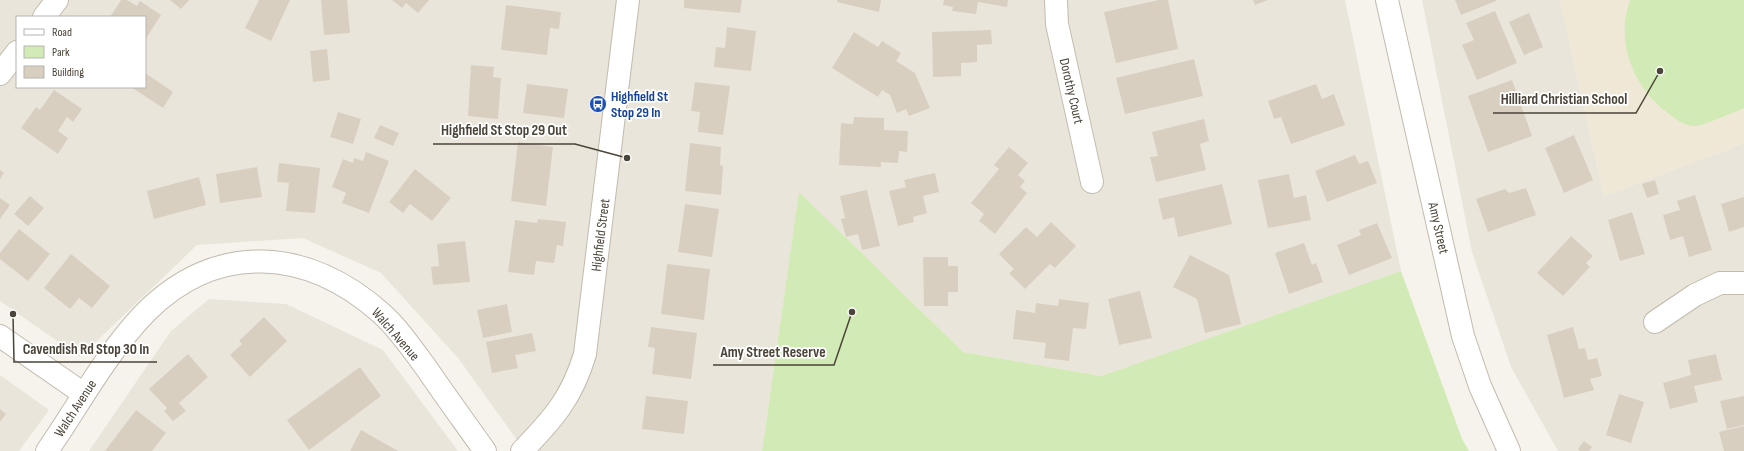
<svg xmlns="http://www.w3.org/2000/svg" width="1744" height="451" font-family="'Sofia Sans Condensed',sans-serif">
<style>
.residential{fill:#eae5da;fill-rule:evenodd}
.education{fill:#efe8d6}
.green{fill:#d2eab5}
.building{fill:#d8cfc1}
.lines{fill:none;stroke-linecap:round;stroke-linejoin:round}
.minor-casing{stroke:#c2bbae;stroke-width:24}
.minor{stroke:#fff;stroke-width:22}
.labels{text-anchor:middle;stroke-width:3.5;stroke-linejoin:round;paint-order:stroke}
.street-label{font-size:14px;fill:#4b4439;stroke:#fff}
.transit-label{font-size:14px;font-weight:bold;fill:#164399;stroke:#fff;text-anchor:start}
.leader{fill:none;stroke:#4b4439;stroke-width:1.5}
.callout-dot{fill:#4b4439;stroke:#fff;stroke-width:1.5}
.callout-label{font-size:15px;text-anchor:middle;font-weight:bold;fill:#4b4439;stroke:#fff;stroke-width:3.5;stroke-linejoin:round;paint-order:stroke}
</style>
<rect width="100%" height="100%" fill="#f6f3ec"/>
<path class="residential" d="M 0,0 L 1345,0 L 1401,271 L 1101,376 L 963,352 L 799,193 L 762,451 L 525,451 L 458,358 L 381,273 L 303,238 L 197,245 L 80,357 L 0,301 ZM 17,17 L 145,17 L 145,87 L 17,87 Z
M 1422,0 L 1560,0 L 1604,196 L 1744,143 L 1744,451 L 1558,451 L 1511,367 L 1472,252 Z
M 209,299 L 286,304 L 383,350 L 458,451 L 89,451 L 171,331 Z
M 0,375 L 49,410 L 19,451 L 0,451 Z"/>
<path class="education" d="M 1560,0 L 1744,0 L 1744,143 L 1604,196 Z"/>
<path class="green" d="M 1630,0 L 1744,0 L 1744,108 C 1734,112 1703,126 1695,126 C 1685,126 1675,119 1668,113 C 1633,88 1615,41 1630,0 Z
M 799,192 L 963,352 L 1101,376 L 1401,271 L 1462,439 L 1469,451 L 762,451 Z"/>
<path class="building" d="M 121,0 L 127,0 L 137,6 L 140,1 L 161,15 L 145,40 L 145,17 L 110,17 Z
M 170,0 L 189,0 L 181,9 Z
M 259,0 L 290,0 L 271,41 L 245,28 Z
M 321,0 L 347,0 L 350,33 L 324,35 Z
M 392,0 L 429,0 L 418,13 L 406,3 L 402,8 Z
M 684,0 L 742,0 L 740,13 L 684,8 Z
M 837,0 L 881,0 L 879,12 L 837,2 Z
M 944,0 L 1008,0 L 1007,7 L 978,2 L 976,14 L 952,11 L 953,7 L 943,5 Z
M 1159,0 L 1168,0 L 1178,49 L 1116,63 L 1104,12 Z
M 1253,0 L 1268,0 L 1255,5 Z
M 1455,0 L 1496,0 L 1496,1 L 1461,15 Z
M 506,5 L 561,12 L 559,29 L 550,28 L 547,55 L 501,50 Z
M 1495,11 L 1517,63 L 1477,80 L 1462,45 L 1474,40 L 1466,23 Z
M 1529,13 L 1543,47 L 1524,55 L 1509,22 Z
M 727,27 L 756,31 L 751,71 L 714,67 L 716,47 L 725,48 Z
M 991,30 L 992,44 L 977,45 L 977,62 L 961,63 L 961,76 L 933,77 L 932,32 Z
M 854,32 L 878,47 L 882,41 L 901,53 L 896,61 L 915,73 L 930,108 L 909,116 L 906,109 L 897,113 L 890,95 L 882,90 L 878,97 L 832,68 Z
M 327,49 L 330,80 L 313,82 L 310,51 Z
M 1194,59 L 1203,96 L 1125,114 L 1116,78 Z
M 471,65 L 494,67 L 493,77 L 501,78 L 498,119 L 468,116 Z
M 145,73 L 173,92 L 163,108 L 131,87 L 145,87 Z
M 1512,80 L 1532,136 L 1488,152 L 1468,96 Z
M 695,82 L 730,86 L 723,135 L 698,132 L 700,112 L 691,111 Z
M 527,84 L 568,89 L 564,118 L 523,113 Z
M 1316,84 L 1322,99 L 1334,94 L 1345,125 L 1291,144 L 1281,117 L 1274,119 L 1268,101 Z
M 54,90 L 82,109 L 73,122 L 67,117 L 58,131 L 68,138 L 58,154 L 21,128 L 36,107 L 40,110 Z
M 338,112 L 361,119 L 353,144 L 330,137 Z
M 854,117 L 884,118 L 884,130 L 908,131 L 907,152 L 899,151 L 898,163 L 881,162 L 881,167 L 839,165 L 841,123 L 853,124 Z
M 1204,119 L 1209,141 L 1200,144 L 1206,170 L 1156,182 L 1150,157 L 1158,156 L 1152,132 Z
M 380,125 L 399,133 L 393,146 L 374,138 Z
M 1574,135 L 1593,180 L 1564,193 L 1545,148 Z
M 518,142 L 553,147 L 546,206 L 511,201 Z
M 690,143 L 721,147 L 720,165 L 723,166 L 721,195 L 685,191 Z
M 1009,147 L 1028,163 L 1018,175 L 1025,181 L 1020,187 L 1027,193 L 995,234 L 979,221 L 984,214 L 971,203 L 999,169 L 994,165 Z
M 366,152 L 389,161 L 369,213 L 342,203 L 346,193 L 332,187 L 343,159 L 353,163 L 354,158 L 363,161 Z
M 1355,155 L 1359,164 L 1368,161 L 1377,183 L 1327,202 L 1315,171 Z
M 279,163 L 320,168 L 315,213 L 286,211 L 289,183 L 277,182 Z
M 257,167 L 262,197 L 220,203 L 216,174 Z
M 415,169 L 451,198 L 432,221 L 410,204 L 403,213 L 389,202 Z
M 0,170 L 4,173 L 0,179 Z
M 935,173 L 939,192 L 923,196 L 927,213 L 913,217 L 914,222 L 898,226 L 889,191 L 906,187 L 904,180 Z
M 1289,174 L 1294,198 L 1306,195 L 1311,220 L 1268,228 L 1258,180 Z
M 199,177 L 206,205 L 154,219 L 147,191 Z
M 1655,180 L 1659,194 L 1647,198 L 1642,184 Z
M 1222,184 L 1232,224 L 1178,237 L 1174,217 L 1163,220 L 1158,199 Z
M 1526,188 L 1536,215 L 1488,232 L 1476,199 L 1505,189 L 1509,193 Z
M 867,190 L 880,246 L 862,250 L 858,234 L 846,237 L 841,219 L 845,218 L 840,196 Z
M 1695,195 L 1712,250 L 1689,257 L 1683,236 L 1670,240 L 1663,215 L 1680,210 L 1677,201 Z
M 30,196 L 44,208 L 28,226 L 14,214 Z
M 1744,197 L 1744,227 L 1729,232 L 1721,204 Z
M 0,198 L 10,205 L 0,219 Z
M 685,204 L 719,209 L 712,257 L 678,252 Z
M 1632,212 L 1645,254 L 1620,261 L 1608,220 Z
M 538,219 L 566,222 L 563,246 L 557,245 L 554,263 L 536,261 L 534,275 L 508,272 L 515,220 L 537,223 Z
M 1051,222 L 1076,246 L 1055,268 L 1050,264 L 1025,289 L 1009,273 L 1014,269 L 999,254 L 1026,227 L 1037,237 Z
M 1377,223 L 1392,258 L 1349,275 L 1337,245 L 1361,235 L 1359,230 Z
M 19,229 L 50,254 L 28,281 L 0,259 L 0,253 Z
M 1571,236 L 1593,256 L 1586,263 L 1590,267 L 1563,296 L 1537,273 Z
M 465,241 L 470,282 L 433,285 L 431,267 L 439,266 L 437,244 Z
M 1304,243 L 1312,265 L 1316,263 L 1323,282 L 1289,294 L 1275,253 Z
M 71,254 L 110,286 L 92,308 L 79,298 L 70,309 L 44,288 Z
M 1190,255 L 1229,275 L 1241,324 L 1205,333 L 1197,299 L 1173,287 Z
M 923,257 L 948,257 L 948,266 L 958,266 L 958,292 L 948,292 L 948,306 L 924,306 Z
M 667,264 L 710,269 L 704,320 L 661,314 Z
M 1140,291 L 1152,338 L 1119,345 L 1108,299 Z
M 1059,299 L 1089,303 L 1086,329 L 1073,328 L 1069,361 L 1044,358 L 1046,343 L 1013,339 L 1016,310 L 1035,313 L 1036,303 L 1058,306 Z
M 507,304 L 512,332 L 483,338 L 477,310 Z
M 264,317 L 287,341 L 250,377 L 230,355 L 242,344 L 239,341 Z
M 651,327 L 697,333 L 691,379 L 652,374 L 655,348 L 648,347 Z
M 1573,327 L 1579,349 L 1585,348 L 1588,360 L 1597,358 L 1602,376 L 1590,379 L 1594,390 L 1564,398 L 1547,335 Z
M 532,333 L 536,351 L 515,355 L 518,368 L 492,373 L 486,342 Z
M 188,354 L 208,377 L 179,403 L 186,411 L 173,421 L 164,411 L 167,408 L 149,389 Z
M 1716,354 L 1722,380 L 1694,386 L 1698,402 L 1670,409 L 1663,383 L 1691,375 L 1688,360 Z
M 360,367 L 381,396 L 309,450 L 287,420 Z
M 1619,394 L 1644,402 L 1631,443 L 1606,435 Z
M 646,396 L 688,401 L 684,434 L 642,429 Z
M 1744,396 L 1744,425 L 1727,429 L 1720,401 Z
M 0,409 L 6,414 L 0,422 Z
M 136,410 L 166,433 L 152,451 L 105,451 Z
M 1744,426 L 1744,451 L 1724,451 L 1719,432 Z
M 361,430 L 398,451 L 350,451 Z
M 1584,441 L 1592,447 L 1589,451 L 1580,451 L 1578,449 Z"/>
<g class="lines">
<g class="minor-casing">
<path id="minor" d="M 1056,0 L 1057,24 L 1092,182
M 1387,0 L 1463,336 L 1480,386 L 1509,451
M 44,17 L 57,0
M 0,74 L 17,52
M 1655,322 L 1695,295 L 1720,283 L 1744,283
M 0,336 L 84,394
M 47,451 C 79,405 106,353 146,312 C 217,241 308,248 381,313 C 399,329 413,350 427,369 C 446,397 466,424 485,451
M 522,451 C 553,419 572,398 585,354 L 628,0"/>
</g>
<use href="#minor" class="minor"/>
</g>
<defs>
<g id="bus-disc" transform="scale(0.9)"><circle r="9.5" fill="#1a4fb4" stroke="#fff"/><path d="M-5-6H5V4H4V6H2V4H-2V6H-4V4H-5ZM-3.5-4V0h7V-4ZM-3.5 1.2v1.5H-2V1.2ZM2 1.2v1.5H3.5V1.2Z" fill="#fff"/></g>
</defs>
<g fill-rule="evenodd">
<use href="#bus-disc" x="598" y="104"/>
</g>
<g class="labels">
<g class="street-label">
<text transform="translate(1072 91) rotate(77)" y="5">Dorothy Court</text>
<text transform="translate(1439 228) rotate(77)" y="5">Amy Street</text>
<text transform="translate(600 235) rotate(-83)" y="5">Highfield Street</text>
<text transform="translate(396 334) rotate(49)" y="5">Walch Avenue</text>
<text transform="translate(75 408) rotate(-57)" y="5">Walch Avenue</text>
</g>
<g class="transit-label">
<text x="611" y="101">Highfield St<tspan x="611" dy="16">Stop 29 In</tspan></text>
</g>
</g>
<path class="leader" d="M1660 71L1636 113H1493M627 158L575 144H433M13 314L14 362H157M852 312L834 365H713"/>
<g class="callout-dot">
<circle cx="1660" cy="71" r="4"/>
<circle cx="627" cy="158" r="4"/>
<circle cx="13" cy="314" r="4"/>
<circle cx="852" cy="312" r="4"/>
</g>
<g class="callout-label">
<text x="1564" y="104">Hilliard Christian School</text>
<text x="504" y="135">Highfield St Stop 29 Out</text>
<text x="86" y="354">Cavendish Rd Stop 30 In</text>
<text x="773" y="357">Amy Street Reserve</text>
</g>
<rect x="16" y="16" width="130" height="72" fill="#ffffff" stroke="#b7b4b0"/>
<rect x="24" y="29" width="20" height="6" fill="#ffffff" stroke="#b7b4b0"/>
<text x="52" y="36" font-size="12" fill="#4b4439">Road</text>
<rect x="24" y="46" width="20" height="12" fill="#d2eab5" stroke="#b7b4b0"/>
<text x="52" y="56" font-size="12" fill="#4b4439">Park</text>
<rect x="24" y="66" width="20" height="12" fill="#d8cfc1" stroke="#b7b4b0"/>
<text x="52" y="76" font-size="12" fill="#4b4439">Building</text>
</svg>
